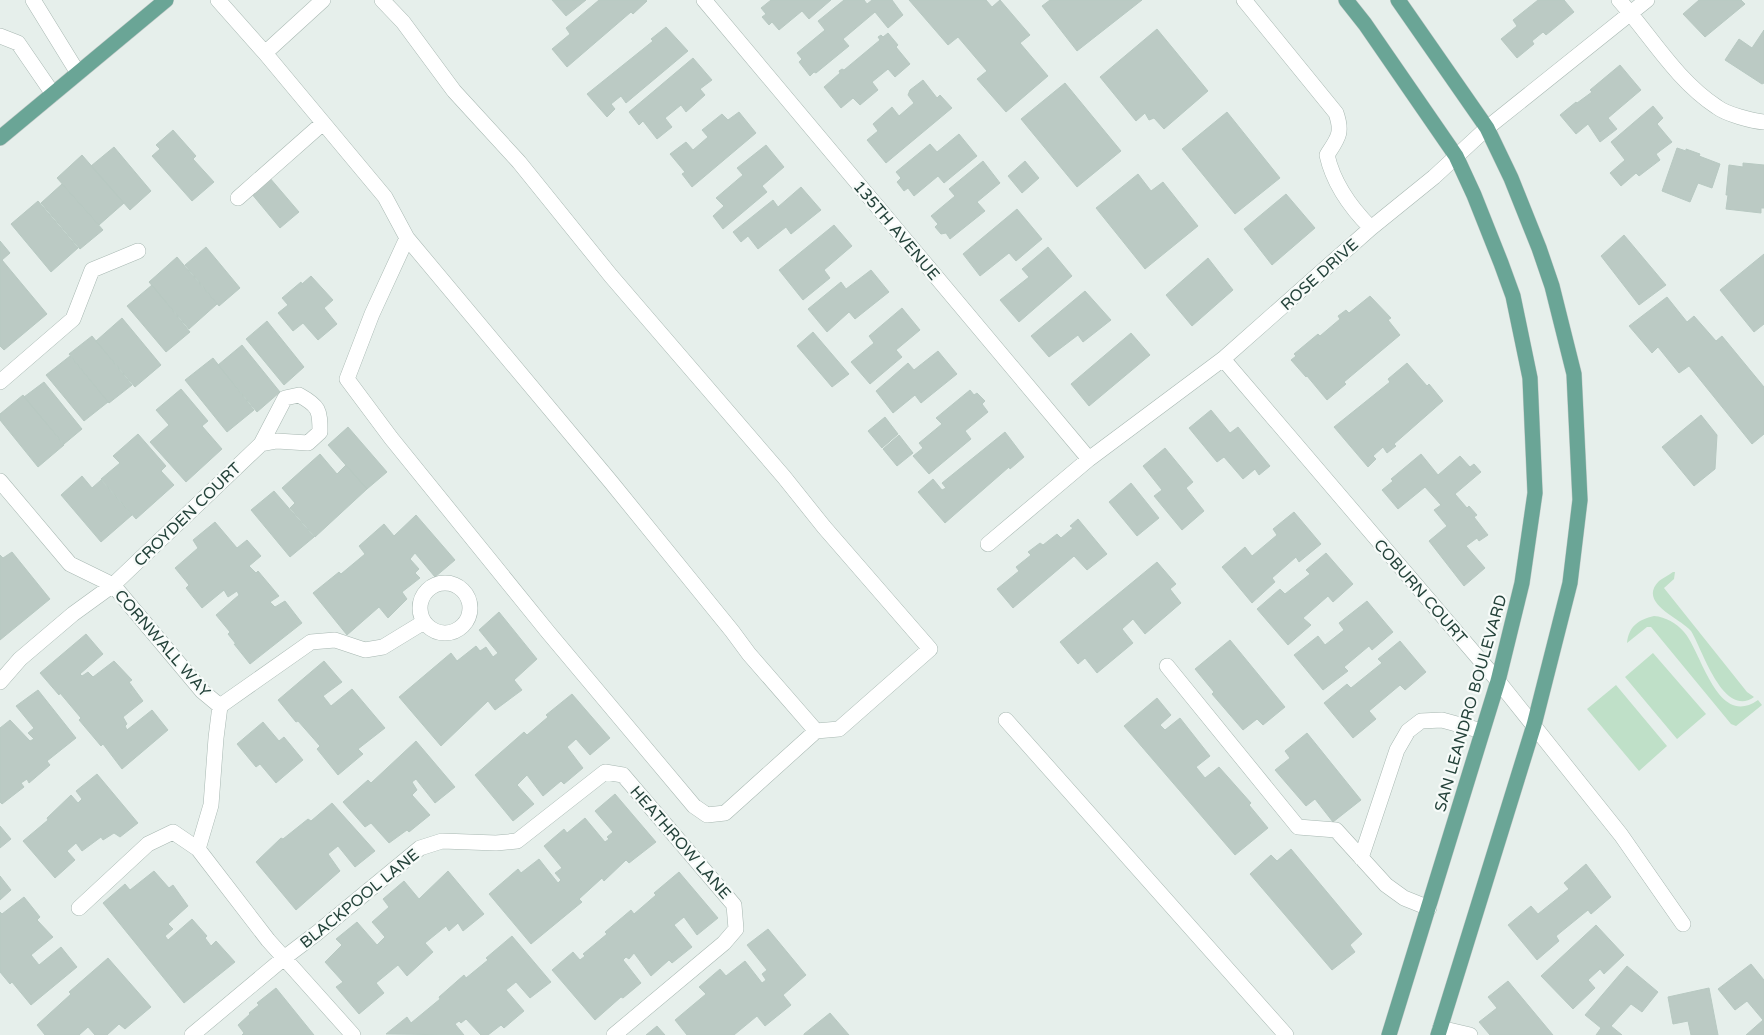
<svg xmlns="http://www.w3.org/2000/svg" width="1764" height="1035" font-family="'Varela Round',sans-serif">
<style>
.green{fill:#bfe0c8}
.building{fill:#bbcac4;stroke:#b8c9c2}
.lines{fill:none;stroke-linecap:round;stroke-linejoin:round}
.minor-casing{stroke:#a8b8b2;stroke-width:16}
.major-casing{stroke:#c2cac8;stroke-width:16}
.minor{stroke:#fff;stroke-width:15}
.major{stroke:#6aa596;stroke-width:15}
.labels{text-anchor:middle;stroke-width:4.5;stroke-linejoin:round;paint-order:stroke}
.street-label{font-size:16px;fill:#24423a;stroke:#f7fbf9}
</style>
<rect width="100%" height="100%" fill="#e6efeb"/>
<path class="green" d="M 1673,572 L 1675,572 L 1674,579 L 1664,588 L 1747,692 L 1754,697 C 1723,719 1702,648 1691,631 C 1680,618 1637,603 1659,581 C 1663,578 1669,575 1673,572 Z
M 1654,616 C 1666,617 1676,623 1684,632 C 1702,652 1717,729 1758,700 L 1762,705 L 1736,726 L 1731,724 L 1651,627 L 1647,627 L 1627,643 C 1629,626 1638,620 1654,616 Z
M 1653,653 L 1706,714 L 1677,739 L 1625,677 Z
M 1616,685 L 1667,746 L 1639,771 L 1587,709 Z"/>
<path class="building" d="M 552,0 L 586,0 L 566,16 Z
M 599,0 L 646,0 L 647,1 L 633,14 L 631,12 L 567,67 L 552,49 L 570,34 L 566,28 Z
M 771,0 L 831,0 L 809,19 L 802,11 L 779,30 L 772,22 L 769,25 L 762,17 L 766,14 L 761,8 Z
M 844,0 L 864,0 L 867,4 L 872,0 L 892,0 L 903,15 L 888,28 L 875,12 L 843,39 L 849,46 L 816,73 L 814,72 L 810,76 L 799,62 L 802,59 L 797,53 L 825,30 L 818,21 Z
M 909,0 L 986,0 L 992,7 L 1000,0 L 1030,35 L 1020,43 L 1048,76 L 1006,112 L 977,79 L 987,71 L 958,37 L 948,45 Z
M 1050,0 L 1142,0 L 1077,51 L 1042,6 Z
M 1538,0 L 1564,0 L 1574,12 L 1546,35 L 1543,32 L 1532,41 L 1534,44 L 1517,58 L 1501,39 L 1517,26 L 1513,20 Z
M 1699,0 L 1741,0 L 1745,4 L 1705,37 L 1683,14 Z
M 666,27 L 688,51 L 626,103 L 621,96 L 611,104 L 615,109 L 607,117 L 587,94 L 653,41 L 651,39 Z
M 1157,29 L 1208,91 L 1164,129 L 1154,118 L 1149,120 L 1145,113 L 1136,121 L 1100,77 Z
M 1764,30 L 1764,83 L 1762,84 L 1725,60 L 1739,39 L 1752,48 Z
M 888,33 L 898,45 L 896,47 L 910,64 L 895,77 L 888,69 L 872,82 L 878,90 L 860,105 L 853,98 L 841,108 L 824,87 L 840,73 L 839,71 L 842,69 L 844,70 L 880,40 L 878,37 L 881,35 L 883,37 Z
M 693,58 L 712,80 L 700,89 L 705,95 L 686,112 L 681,105 L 665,118 L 672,127 L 657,139 L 643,121 L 639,125 L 629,112 Z
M 1620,65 L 1641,90 L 1608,118 L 1617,129 L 1600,142 L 1588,124 L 1576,134 L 1560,115 L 1576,102 L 1577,103 L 1592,92 L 1590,90 Z
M 923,80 L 937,98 L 940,95 L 952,108 L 886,163 L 867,140 L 878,131 L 873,124 L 892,107 L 899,116 L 914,103 L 908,95 L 910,90 Z
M 1065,83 L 1121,151 L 1077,187 L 1021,119 Z
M 1653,106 L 1663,118 L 1657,124 L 1672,142 L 1656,154 L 1660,160 L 1639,176 L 1636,173 L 1621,186 L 1610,173 L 1625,160 L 1611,142 Z
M 739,112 L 756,133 L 692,187 L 682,174 L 685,172 L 670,154 L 686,142 L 693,150 L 708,137 L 702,130 L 722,114 L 728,120 Z
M 1227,112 L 1280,178 L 1235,214 L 1182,149 Z
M 173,130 L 196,156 L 193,159 L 214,182 L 192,201 L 152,156 L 160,149 L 156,145 Z
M 959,134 L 977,156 L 944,183 L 938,176 L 914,196 L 908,188 L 904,191 L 897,182 L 901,178 L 896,172 L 930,144 L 937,152 Z
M 766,145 L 784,167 L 762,186 L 767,192 L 723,229 L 713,216 L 724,206 L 716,198 L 743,175 L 737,168 Z
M 114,147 L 151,191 L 130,210 L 91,166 Z
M 1677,148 L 1686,151 L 1686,149 L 1700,154 L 1699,156 L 1720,164 L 1712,188 L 1698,183 L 1690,202 L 1662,191 Z
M 82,155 L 124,203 L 99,225 L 57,178 Z
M 983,161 L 1000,183 L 977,202 L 985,211 L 950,239 L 946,233 L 941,234 L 935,227 L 938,224 L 931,216 L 955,196 L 949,189 Z
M 1025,161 L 1039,178 L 1022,193 L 1008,176 Z
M 1743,163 L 1764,165 L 1764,208 L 1761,208 L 1761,213 L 1726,209 L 1728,195 L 1726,195 L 1729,165 L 1743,167 Z
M 1138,174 L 1151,191 L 1163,182 L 1198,226 L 1145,269 L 1096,208 Z
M 269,177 L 299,212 L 280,228 L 251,193 Z
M 62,184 L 103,230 L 80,249 L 41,203 Z
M 801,187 L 821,210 L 791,234 L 786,227 L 758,249 L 748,236 L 741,242 L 733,232 L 773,200 L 778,207 Z
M 1286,194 L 1315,228 L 1272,265 L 1244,229 Z
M 38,201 L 78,248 L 51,272 L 11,224 Z
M 1017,209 L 1042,239 L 1016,261 L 1009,253 L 980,276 L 963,254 Z
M 834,225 L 852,246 L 824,270 L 830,278 L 803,300 L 779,270 Z
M 1624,235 L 1666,285 L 1639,305 L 1601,256 Z
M 0,241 L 10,253 L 2,260 L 47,314 L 4,350 L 0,346 Z
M 206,247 L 240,288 L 219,306 L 185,265 Z
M 1048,247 L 1072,276 L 1019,322 L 1000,300 L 1029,277 L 1022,269 Z
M 1764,254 L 1764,324 L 1754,332 L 1720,290 Z
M 177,257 L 217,304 L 189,329 L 149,282 Z
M 1208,258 L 1233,290 L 1192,326 L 1166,295 Z
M 871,270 L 889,292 L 855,319 L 849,312 L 827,332 L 808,309 L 841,282 L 846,289 Z
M 311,276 L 333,300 L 324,308 L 337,324 L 318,340 L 303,323 L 293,331 L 278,313 L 288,305 L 282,298 L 301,282 L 302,284 Z
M 152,285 L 190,332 L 166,352 L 127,306 Z
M 1085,291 L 1111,320 L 1083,342 L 1078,335 L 1049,357 L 1031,336 Z
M 1370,296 L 1391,318 L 1388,320 L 1400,335 L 1344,382 L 1346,384 L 1327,400 L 1307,376 L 1306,377 L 1291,360 L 1296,356 L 1294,354 L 1318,334 L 1320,336 L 1340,319 L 1338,316 L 1346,310 L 1349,313 Z
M 1667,297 L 1687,322 L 1694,316 L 1716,341 L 1722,336 L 1764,387 L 1764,434 L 1752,444 L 1689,366 L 1679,373 L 1658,347 L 1652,353 L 1629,326 Z
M 902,308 L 920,330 L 896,350 L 902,357 L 870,384 L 851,362 L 874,343 L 869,336 Z
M 122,318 L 161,365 L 135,387 L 96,341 Z
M 267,321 L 304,367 L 284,385 L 246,339 Z
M 813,332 L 849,374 L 832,387 L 797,346 Z
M 1131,333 L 1150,355 L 1089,406 L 1071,384 Z
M 92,336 L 132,385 L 109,403 L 69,354 Z
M 242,345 L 280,392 L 257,412 L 218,365 Z
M 938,351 L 957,374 L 921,403 L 915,395 L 893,413 L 876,391 L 908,363 L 914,370 Z
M 70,356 L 108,402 L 84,421 L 46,375 Z
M 213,358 L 254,410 L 227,432 L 185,380 Z
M 1407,363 L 1427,386 L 1429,384 L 1443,401 L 1394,444 L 1396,446 L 1387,453 L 1383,447 L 1373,456 L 1376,459 L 1368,467 L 1334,427 L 1390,382 L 1388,379 Z
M 44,382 L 82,429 L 64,444 L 24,397 Z
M 181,389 L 208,421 L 202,426 L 222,449 L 186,482 L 150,442 L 169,425 L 156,410 Z
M 970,390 L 974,395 L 977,393 L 985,401 L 982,404 L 988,412 L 965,431 L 971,439 L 929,474 L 913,456 L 923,448 L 919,443 L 942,424 L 936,418 Z
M 23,395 L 64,445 L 38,467 L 0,420 L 0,414 Z
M 1211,410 L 1230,433 L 1238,427 L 1270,466 L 1259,475 L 1255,469 L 1243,479 L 1224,457 L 1217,462 L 1189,428 Z
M 1701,415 L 1717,435 L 1715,469 L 1694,486 L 1662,447 Z
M 885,417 L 898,434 L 882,448 L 868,431 Z
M 348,427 L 387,472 L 367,489 L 328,445 Z
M 1005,432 L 1024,457 L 1010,469 L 1009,467 L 945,523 L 918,492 L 933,479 L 942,490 L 946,488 L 942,483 Z
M 138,434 L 166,466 L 161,471 L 174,485 L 136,519 L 101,479 L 120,463 L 113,456 Z
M 899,435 L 913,453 L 897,466 L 883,449 Z
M 1165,448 L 1193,482 L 1186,488 L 1204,511 L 1182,530 L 1154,496 L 1162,490 L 1143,466 Z
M 320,454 L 337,474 L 346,465 L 367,489 L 315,537 L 290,508 L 295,503 L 282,488 Z
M 1421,454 L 1438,475 L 1460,456 L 1470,467 L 1474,464 L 1481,472 L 1455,494 L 1467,508 L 1469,506 L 1477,515 L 1474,517 L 1488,535 L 1479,541 L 1477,538 L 1466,546 L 1485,568 L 1464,586 L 1429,541 L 1447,526 L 1434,510 L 1441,505 L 1425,487 L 1398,509 L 1382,490 L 1393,481 L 1391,479 Z
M 82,476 L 92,488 L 101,480 L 132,515 L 101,542 L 61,495 Z
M 1131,483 L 1159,518 L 1137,536 L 1109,502 Z
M 274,491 L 314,537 L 290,557 L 251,510 Z
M 1294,512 L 1321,544 L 1299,562 L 1296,557 L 1272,578 L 1275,582 L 1252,603 L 1222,567 L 1245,547 L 1252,556 L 1277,535 L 1273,529 Z
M 416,515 L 455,560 L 435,577 L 415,553 L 410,559 L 419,569 L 415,573 L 420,578 L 402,592 L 407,599 L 388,618 L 379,607 L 347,635 L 313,593 L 339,572 L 341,574 L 365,554 L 359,546 L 384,524 L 394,536 Z
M 1078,519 L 1107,554 L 1087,570 L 1074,556 L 1013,608 L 997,589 L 1019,571 L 1016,567 L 1031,555 L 1028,552 L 1040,543 L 1043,545 L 1057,534 L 1061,538 L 1073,528 L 1070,526 Z
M 215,522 L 237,548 L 247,540 L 261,556 L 249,566 L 256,573 L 258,571 L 279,596 L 270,602 L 275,607 L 285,601 L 302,623 L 250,664 L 234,644 L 236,644 L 228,634 L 230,632 L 216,615 L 239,595 L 237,591 L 228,597 L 224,590 L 202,608 L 186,588 L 189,585 L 175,568 L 198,548 L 193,540 Z
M 12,552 L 50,599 L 0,640 L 0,555 L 3,558 Z
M 1326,553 L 1353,584 L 1333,602 L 1328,596 L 1303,618 L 1311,625 L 1288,645 L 1257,609 L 1280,589 L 1285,594 L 1310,574 L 1306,570 Z
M 1157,562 L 1176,584 L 1170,589 L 1181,603 L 1145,634 L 1133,619 L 1122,629 L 1133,643 L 1097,673 L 1085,658 L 1078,664 L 1060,642 Z
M 1367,601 L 1393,632 L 1372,650 L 1369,646 L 1344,667 L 1348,671 L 1323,690 L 1294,655 L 1318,636 L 1325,645 L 1344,630 L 1339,623 Z
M 499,612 L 537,659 L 514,680 L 522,690 L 495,710 L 488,701 L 441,746 L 399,697 L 451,653 L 457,661 L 476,646 L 480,651 L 486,647 L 493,657 L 498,653 L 479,630 Z
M 86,634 L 103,654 L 80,674 L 82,676 L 88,672 L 93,677 L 114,661 L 132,680 L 129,682 L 143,701 L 123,717 L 127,724 L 125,726 L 127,730 L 152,710 L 168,730 L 122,769 L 103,744 L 101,746 L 79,720 L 81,718 L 60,693 L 59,695 L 40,673 Z
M 1230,640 L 1285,707 L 1263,725 L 1257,719 L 1243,730 L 1212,694 L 1214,692 L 1195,669 Z
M 1400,641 L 1426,672 L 1405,690 L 1400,685 L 1369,711 L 1376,719 L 1353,738 L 1324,703 L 1347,684 L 1351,688 L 1382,663 L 1378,659 Z
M 324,661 L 342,682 L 323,696 L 331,706 L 352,689 L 385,728 L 358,749 L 363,754 L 338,775 L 317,749 L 320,746 L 298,721 L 296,722 L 278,700 Z
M 38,690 L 76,738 L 47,761 L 50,765 L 29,783 L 27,779 L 21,783 L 24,787 L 2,804 L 0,802 L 0,728 L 10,720 L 30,741 L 34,739 L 28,733 L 34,728 L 16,706 Z
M 572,694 L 610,738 L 590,755 L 576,739 L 567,747 L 583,768 L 564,784 L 561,781 L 543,796 L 527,775 L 517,785 L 534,804 L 513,821 L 475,775 L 524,732 L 527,735 L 548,717 L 546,715 Z
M 1157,698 L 1171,715 L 1160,725 L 1165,730 L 1180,718 L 1210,756 L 1196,767 L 1205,778 L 1219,767 L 1251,803 L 1249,805 L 1268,828 L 1235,855 L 1124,726 Z
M 263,722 L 279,741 L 284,737 L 303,760 L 276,783 L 260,764 L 256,767 L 237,744 Z
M 1307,733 L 1361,800 L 1333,822 L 1315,799 L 1306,806 L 1275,770 L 1290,758 L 1285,751 Z
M 416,741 L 455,787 L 435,803 L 416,779 L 412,782 L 417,790 L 412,795 L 430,815 L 409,832 L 407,830 L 389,843 L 371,823 L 365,827 L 343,802 L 368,780 L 371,783 Z
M 97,774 L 138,823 L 120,837 L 114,833 L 103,840 L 101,837 L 82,851 L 76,843 L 67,851 L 75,860 L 55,878 L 23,841 L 48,820 L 47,818 L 71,795 L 78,803 L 82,799 L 76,791 Z
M 615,794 L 656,842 L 629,863 L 626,860 L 604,881 L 602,878 L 579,899 L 582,902 L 531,944 L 489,894 L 518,869 L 521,873 L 539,859 L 558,883 L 561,880 L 555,873 L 562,868 L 544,846 L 564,829 L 567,833 L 585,818 L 605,842 L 609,839 L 607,837 L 613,832 L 595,811 Z
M 332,803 L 375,851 L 355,867 L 338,846 L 328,854 L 340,871 L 296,910 L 256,862 L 281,838 L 283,839 L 308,819 L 311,821 Z
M 0,826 L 11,839 L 0,848 Z
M 1291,849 L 1362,934 L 1350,945 L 1355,952 L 1332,970 L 1250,874 L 1271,855 L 1277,861 Z
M 1586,864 L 1611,897 L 1591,914 L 1588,910 L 1556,936 L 1559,941 L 1537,960 L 1508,925 L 1531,906 L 1538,914 L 1569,889 L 1564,883 Z
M 154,871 L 169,888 L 173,885 L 188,906 L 168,924 L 173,929 L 165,936 L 168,940 L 192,919 L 207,936 L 205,938 L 211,946 L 216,941 L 235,962 L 184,1003 L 103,903 L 125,884 L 130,890 Z
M 448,871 L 484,914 L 463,931 L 458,923 L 449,931 L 446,926 L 425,943 L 433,952 L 407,976 L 398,965 L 376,983 L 384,993 L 359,1014 L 336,987 L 343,982 L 325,962 L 342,945 L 336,939 L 357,922 L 377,945 L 385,937 L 372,922 L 389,907 L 383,899 L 404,881 L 419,899 Z
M 679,872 L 718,918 L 697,935 L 684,917 L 674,925 L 692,947 L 672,963 L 669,960 L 651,976 L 634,953 L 629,959 L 626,957 L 623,960 L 641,983 L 623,998 L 621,997 L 595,1020 L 552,970 L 573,952 L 580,960 L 585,956 L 583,954 L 607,934 L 605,932 L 631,910 L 634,914 L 656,895 L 654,893 Z
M 0,876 L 11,890 L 0,900 Z
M 24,897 L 40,917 L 37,920 L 53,937 L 31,955 L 39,965 L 61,947 L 77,967 L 31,1005 L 12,982 L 10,984 L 0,972 L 0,912 L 2,914 Z
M 1596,925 L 1624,955 L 1604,974 L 1600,969 L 1588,980 L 1595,988 L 1573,1009 L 1541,976 Z
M 768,929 L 806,975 L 783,995 L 791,1005 L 765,1026 L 757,1016 L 734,1035 L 687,1035 L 675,1020 L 706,994 L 699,987 L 720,969 L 726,976 L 745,961 L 762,983 L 766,980 L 762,974 L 767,970 L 747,945 Z
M 512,936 L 551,982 L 530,998 L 516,982 L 506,990 L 524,1011 L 504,1028 L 501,1025 L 488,1035 L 481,1035 L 466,1019 L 461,1023 L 459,1021 L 455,1024 L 464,1035 L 386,1034 L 407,1017 L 411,1023 L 440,999 L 439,997 L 464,975 L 466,978 L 488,960 L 486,958 Z
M 108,958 L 151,1007 L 125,1029 L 119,1024 L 107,1035 L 95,1035 L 88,1027 L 79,1035 L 45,1035 L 37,1025 L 71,994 L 69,992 Z
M 1751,964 L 1764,980 L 1764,1035 L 1746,1035 L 1763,1020 L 1747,1001 L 1735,1010 L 1718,989 Z
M 1627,966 L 1658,992 L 1642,1012 L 1631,1004 L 1611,1026 L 1622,1035 L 1596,1035 L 1601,1028 L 1585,1015 Z
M 1508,981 L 1553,1035 L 1490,1035 L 1479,1022 L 1497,1008 L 1488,997 Z
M 276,988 L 314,1035 L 242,1035 L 244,1033 L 238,1025 L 250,1014 L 249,1013 L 259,1005 L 257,1003 Z
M 1709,988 L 1718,1035 L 1691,1035 L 1688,1021 L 1673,1024 L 1668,997 Z
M 830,1013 L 849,1035 L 804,1035 L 804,1034 Z
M 657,1026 L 665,1035 L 646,1035 Z"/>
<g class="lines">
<g class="minor-casing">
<path id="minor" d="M 33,0 L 78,73
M 218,0 L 265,53 L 385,197 L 407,238 L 611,482 L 732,631 L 749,654 L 816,731 L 839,729 L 930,649 L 824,527 L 784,477 L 611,276 L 519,162 L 454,91 L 403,22 L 382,0
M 704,0 L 1089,459
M 1244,0 L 1336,113 C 1343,133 1338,138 1327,155 C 1333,182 1351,208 1371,228
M 1619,0 C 1651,36 1676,80 1717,107 C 1726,114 1752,121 1764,122
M 0,36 L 18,43 L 53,94
M 265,53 L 323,0
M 238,198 L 323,123
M 407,238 L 372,314 L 347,379 L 391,438 L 548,632 L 694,806 L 707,815 L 725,813 L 816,731
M 1223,359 L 1498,681 L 1621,835 L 1683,924
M 0,382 L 73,319 L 92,270 L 138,251
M 0,481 L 70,564 L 113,585 L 202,691 L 220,706 L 216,738 L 211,805 L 198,849
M 988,544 L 1089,459 L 1223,359 L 1371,228 L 1434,177 L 1487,128 L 1647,0
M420 608a25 25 0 1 1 50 0a25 25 0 1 1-50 0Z
M 1167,666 L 1298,827 L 1336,830 L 1386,885 L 1404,898 L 1429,908
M 0,682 L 20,659 L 73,614 L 113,585 L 261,444 L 285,398 L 299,395 C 319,406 320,410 320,432 L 308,443 L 277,441 L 261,444
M 220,706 L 311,642 L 335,640 L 365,650 L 383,647 L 424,622
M 1006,720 L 1286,1035
M 1361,858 L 1397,750 L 1408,731 L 1421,721 L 1442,720 L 1482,731
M 79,908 L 148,844 L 173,832 L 198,849 L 268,940 L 353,1035
M 1440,1028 L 1470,1035
M 192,1035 L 284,958 L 317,933 L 420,848 L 442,841 L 496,843 L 517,841 L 605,772 L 623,775 L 734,905 L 736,929 L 724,943 L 614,1035"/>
</g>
<g class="major-casing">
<path id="major" d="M 1346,0 L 1365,24 L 1456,156 L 1474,195 L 1501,263 L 1513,296 L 1530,378 L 1535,493 L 1522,583 L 1498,681 L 1389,1035
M 1398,0 L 1487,128 L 1511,178 L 1539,248 L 1552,286 L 1574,374 L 1580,500 L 1570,583 L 1534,725 L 1438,1035
M 0,138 L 166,0"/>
</g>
<use href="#minor" class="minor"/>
<use href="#major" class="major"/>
</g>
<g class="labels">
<g class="street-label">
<text transform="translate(897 230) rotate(50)" y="6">135TH AVENUE</text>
<text transform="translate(1319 274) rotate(-42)" y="6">ROSE DRIVE</text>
<text transform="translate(187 514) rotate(-44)" y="6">CROYDEN COURT</text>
<text transform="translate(1421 591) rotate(49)" y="6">COBURN COURT</text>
<text transform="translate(163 643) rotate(49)" y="6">CORNWALL WAY</text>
<text transform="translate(1470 703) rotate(-74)" y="6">SAN LEANDRO BOULEVARD</text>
<text transform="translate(681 842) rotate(49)" y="6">HEATHROW LANE</text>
<text transform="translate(359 898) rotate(-39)" y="6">BLACKPOOL LANE</text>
</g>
</g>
</svg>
